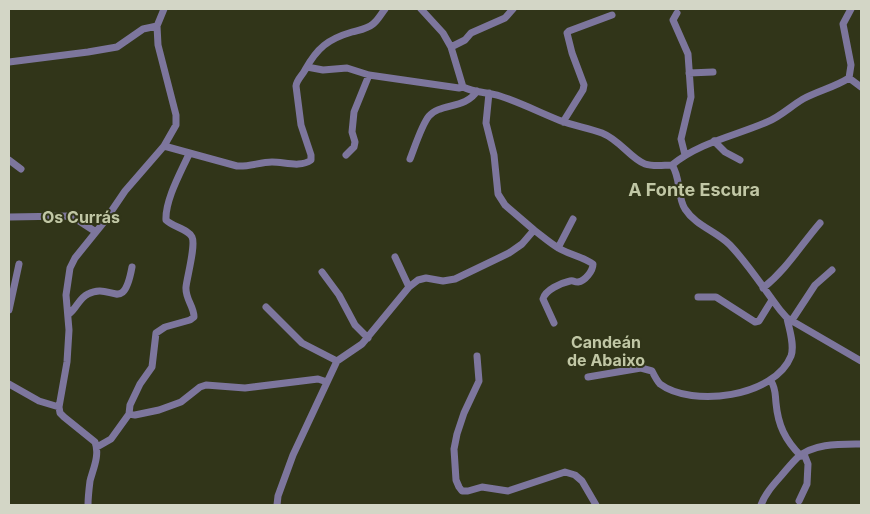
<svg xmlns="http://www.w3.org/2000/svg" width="870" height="514" font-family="Inter,sans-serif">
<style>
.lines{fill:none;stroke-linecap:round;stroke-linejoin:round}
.street{stroke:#7d769d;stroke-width:7}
.labels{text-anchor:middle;stroke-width:4;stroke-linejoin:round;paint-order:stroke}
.neighbourhood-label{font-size:16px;font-weight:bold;fill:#c1c7a5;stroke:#313519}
.quarter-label{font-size:18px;font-weight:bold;fill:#c1c7a5;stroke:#313519}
</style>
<rect width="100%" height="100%" fill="#313519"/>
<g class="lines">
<path class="street" d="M 421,9 L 443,33 L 451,47 L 463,87 C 475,93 488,92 500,96 C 521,103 541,113 561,121 C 575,126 589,128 602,133 C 620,140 631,159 645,164 C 654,167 664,165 672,165 C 681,178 677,196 685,209 C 696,226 716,231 730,245 C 749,265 764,289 780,310 L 787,318 L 861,361
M 677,13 L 673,20 L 688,54 L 691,97 L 681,139 L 685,155
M 451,47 L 465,40 L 471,33 L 505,18 L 513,9
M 9,62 L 88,52 L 117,47 L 143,29 L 157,26
M 307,67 L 323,70 L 347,68 L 369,75 L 459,88 L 463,87
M 689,73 L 713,72
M 849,78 L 851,65 L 843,24 L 851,9
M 849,78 L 861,87
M 563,122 L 583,90 L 584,85 L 572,53 L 567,33 L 569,31 L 612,15
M 714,141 L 725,152 L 740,160
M 164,146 L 237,166 C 249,167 260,162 272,162 C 285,162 300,168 311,160 L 311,155 L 301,125 L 296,86 C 297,79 302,76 305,70 C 317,48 328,39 352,32 C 359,30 367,29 373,24 C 378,20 381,14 385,9
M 346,155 L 354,147 L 355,142 L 352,132 L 354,112 L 369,75
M 410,159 C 414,149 422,124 429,116 C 440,103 466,109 477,91
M 9,160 L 21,169
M 672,165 C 700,142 735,136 767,122 C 780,117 791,106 803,99 C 818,91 835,87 849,78
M 9,217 L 69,216 L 76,219 L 96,232
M 534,230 C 542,236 551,244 560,249 C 571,255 583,257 593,264 C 593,271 585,281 578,282 C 573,282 574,280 570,281 C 561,283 545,290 543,299 L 554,323
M 558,248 L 573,219
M 395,257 L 409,287
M 322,272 L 339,295 L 355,325 L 368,338
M 763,288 C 786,270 801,245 820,223
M 698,297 L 716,297 L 755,322 L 759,321 L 772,300
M 266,307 L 302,343 L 337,361
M 9,310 L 19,264
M 69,314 C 77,308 79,298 88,294 C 111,281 123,316 132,267
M 792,320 L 815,285 L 832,270
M 477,356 L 479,381 L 464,413 L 457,434 L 454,449 L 456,480 L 459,487 L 462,491 L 468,491 L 482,487 L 508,491 L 565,472 L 575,475 L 582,481 L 596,505
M 588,377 L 641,368 L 652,371 C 654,375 657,381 660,384 C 692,408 775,397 791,356 C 795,345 789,329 787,318
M 771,381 C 776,389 775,394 776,403 C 778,425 785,440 801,456
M 9,384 L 39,401 L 59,407
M 129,414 L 130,405 L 140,384 L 152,367 L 156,333 L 165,327 L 190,320 L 194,317 C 194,306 185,299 186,287 C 187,277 196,245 192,237 C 188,229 173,227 166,220 C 165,200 181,172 189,154
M 97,447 L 111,439 L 129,414 L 135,415 L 159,410 L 181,402 L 200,387 L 206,385 L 245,388 L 318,379 L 327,382
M 799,501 L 807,484 L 808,464 L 804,454
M 88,505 C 88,497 89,489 90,481 C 93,469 100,455 95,442 L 64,417 L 60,413 L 59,407 L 67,362 L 69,330 L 66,295 L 70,268 L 75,258 L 104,222 L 125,191 L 164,146 L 176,125 L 176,115 L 158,45 L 157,26 L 164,9
M 277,505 L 278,496 L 293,455 L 337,361 L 362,344 L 409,287 L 418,280 L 426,278 L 443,281 L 455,279 L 509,253 L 522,244 L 534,230 L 505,205 L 498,194 L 494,155 L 486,123 L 489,93
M 761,505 C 765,494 773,485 781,476 C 786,470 791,464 797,458 C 813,443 840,444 861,444"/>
</g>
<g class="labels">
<g class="neighbourhood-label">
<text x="81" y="223">Os Currás</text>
<text x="606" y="348">Candeán<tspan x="606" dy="18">de Abaixo</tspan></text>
</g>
<g class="quarter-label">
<text x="694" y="196">A Fonte Escura</text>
</g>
</g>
<rect width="870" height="514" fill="none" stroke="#d3d6c6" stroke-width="20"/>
</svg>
